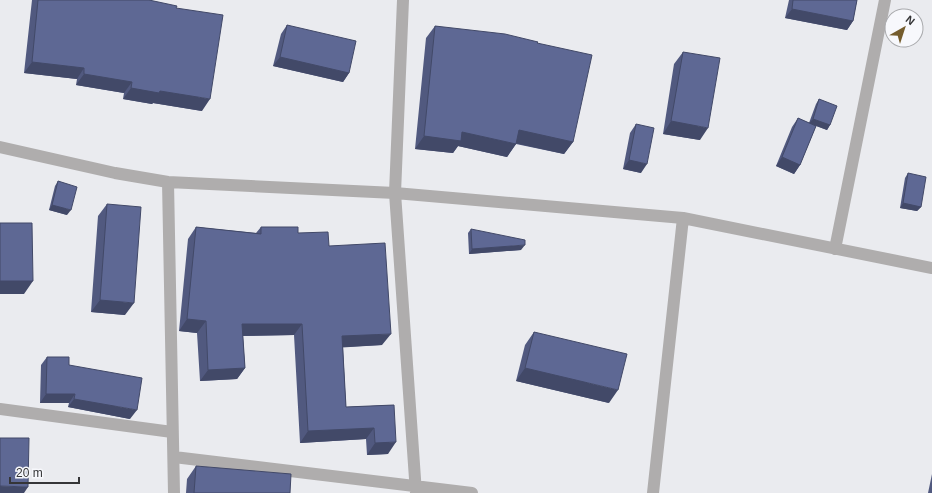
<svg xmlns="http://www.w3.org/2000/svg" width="932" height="493" font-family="Arial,sans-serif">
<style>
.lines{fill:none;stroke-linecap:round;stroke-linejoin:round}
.minor{stroke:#afadad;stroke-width:12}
.wall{fill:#51597f}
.shaded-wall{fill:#424968}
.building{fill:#5e6894;stroke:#424968}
</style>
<rect width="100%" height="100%" fill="#eaebef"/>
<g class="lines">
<path class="minor" d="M 403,0 L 395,193 L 416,493
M 0,147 L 115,173 L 168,182 L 395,193 L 683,218 L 932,268
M 168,182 L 174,493
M 835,249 L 885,0
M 0,409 L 172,432
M 174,457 L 472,493
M 653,493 L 683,218"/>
</g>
<path class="wall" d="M 32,0 L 149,0 L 176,8 L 202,111 L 153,103 L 152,104 L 123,99 L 124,93 L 76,85 L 77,79 L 24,73 Z
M 789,0 L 857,0 L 853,21 L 847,30 L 785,18 Z
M 287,25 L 349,73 L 343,82 L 273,66 L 281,34 Z
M 435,26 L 537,43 L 573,142 L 564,154 L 516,144 L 507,157 L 458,146 L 453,153 L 415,149 L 426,38 Z
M 683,52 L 700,140 L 663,134 L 674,64 Z
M 819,99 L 830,125 L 827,130 L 816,126 L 800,165 L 794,174 L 776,166 L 792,127 L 798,118 L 809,123 L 816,104 Z
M 636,124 L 641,173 L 623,169 L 630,133 Z
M 908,173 L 921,207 L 917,211 L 900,208 L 905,178 Z
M 58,181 L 67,215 L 49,210 L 55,186 Z
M 107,204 L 125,315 L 91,312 L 98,216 Z
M 196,227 L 256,233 L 261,227 L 298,233 L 329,246 L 382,345 L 343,347 L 346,407 L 394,405 L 388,454 L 367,455 L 366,439 L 300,443 L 294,335 L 243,336 L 245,368 L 237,379 L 200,381 L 197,333 L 179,331 L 188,239 Z
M 471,229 L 521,250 L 469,254 L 468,233 Z
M 534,332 L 609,403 L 516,381 L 525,345 Z
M 47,357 L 69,365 L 130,419 L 68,407 L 69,403 L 40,403 L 41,365 Z
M 196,466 L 290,493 L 186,493 L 187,479 Z
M 932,474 L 932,493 L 928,493 Z"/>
<path class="shaded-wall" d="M 792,9 L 853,21 L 847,30 L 785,18 Z
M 280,57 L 349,73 L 343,82 L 273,66 Z
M 32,62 L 84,68 L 77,79 L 24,73 Z
M 84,74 L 132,82 L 124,93 L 76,85 Z
M 131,88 L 160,91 L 210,99 L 202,111 L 153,103 L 152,104 L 123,99 Z
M 813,119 L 830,125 L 827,130 L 809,123 Z
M 671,121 L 708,128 L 700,140 L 663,134 Z
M 519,130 L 573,142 L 564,154 L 510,142 Z
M 462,132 L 516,144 L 507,157 L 458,146 L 453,153 L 415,149 L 424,136 Z
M 782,157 L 800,165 L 794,174 L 776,166 Z
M 629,160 L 647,164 L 641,173 L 623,169 Z
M 903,203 L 921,207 L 917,211 L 900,208 Z
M 52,205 L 71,210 L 67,215 L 49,210 Z
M 525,245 L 521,250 L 469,254 L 472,249 Z
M 0,281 L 33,281 L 24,294 L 0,294 Z
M 100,300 L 134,303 L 125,315 L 91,312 Z
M 187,319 L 206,321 L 197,333 L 179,331 Z
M 242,324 L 302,324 L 294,335 L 234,336 Z
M 391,334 L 382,345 L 334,348 L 342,336 Z
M 245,368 L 237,379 L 200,381 L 208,370 Z
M 525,368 L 618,390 L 609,403 L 516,381 Z
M 46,394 L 75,394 L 69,403 L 40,403 Z
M 74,399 L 137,410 L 130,419 L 68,407 Z
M 374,428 L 366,439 L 300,443 L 308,431 Z
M 396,442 L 388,454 L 367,455 L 375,443 Z
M 0,486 L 28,487 L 24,493 L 0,493 Z"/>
<path class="building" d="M 38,0 L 149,0 L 177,6 L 176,8 L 223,15 L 210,99 L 160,91 L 159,93 L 131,88 L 132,82 L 84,74 L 84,68 L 32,62 Z
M 793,0 L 857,0 L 853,21 L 792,9 Z
M 287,25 L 356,41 L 349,73 L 280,57 Z
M 435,26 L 505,34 L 538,42 L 537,43 L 592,55 L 573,142 L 519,130 L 516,144 L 462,132 L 461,141 L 424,136 Z
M 683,52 L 720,58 L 708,128 L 671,121 Z
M 819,99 L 837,106 L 830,125 L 813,119 Z
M 798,118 L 816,126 L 800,165 L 782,157 Z
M 636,124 L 654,128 L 647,164 L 629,160 Z
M 908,173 L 926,177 L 921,207 L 903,203 Z
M 58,181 L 77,187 L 71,210 L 52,205 Z
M 107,204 L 141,207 L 134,303 L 100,300 Z
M 0,223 L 32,223 L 33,281 L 0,281 Z
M 196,227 L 261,234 L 261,227 L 298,227 L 298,233 L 328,232 L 329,246 L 385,243 L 391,334 L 342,336 L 346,407 L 394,405 L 396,442 L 375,443 L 374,428 L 308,431 L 302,324 L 242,324 L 245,368 L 208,370 L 206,321 L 187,319 Z
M 471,229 L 525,240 L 525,245 L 472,249 Z
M 534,332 L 627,354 L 618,390 L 525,368 Z
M 47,357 L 69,357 L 69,365 L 142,378 L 137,410 L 74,399 L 75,394 L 46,394 Z
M 0,438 L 29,438 L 28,487 L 0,486 Z
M 196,466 L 291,474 L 290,493 L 194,493 Z"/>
<g transform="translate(904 28) rotate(39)"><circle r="19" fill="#f7f8fc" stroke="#a9aaad"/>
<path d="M0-3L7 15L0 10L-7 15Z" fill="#745c2d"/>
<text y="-6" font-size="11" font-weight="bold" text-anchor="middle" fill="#353537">N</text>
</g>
<path d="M10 477v6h69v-6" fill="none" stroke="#353537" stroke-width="2"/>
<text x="16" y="477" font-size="12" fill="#353537" stroke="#f7f8fc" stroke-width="3" paint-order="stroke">20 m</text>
</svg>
